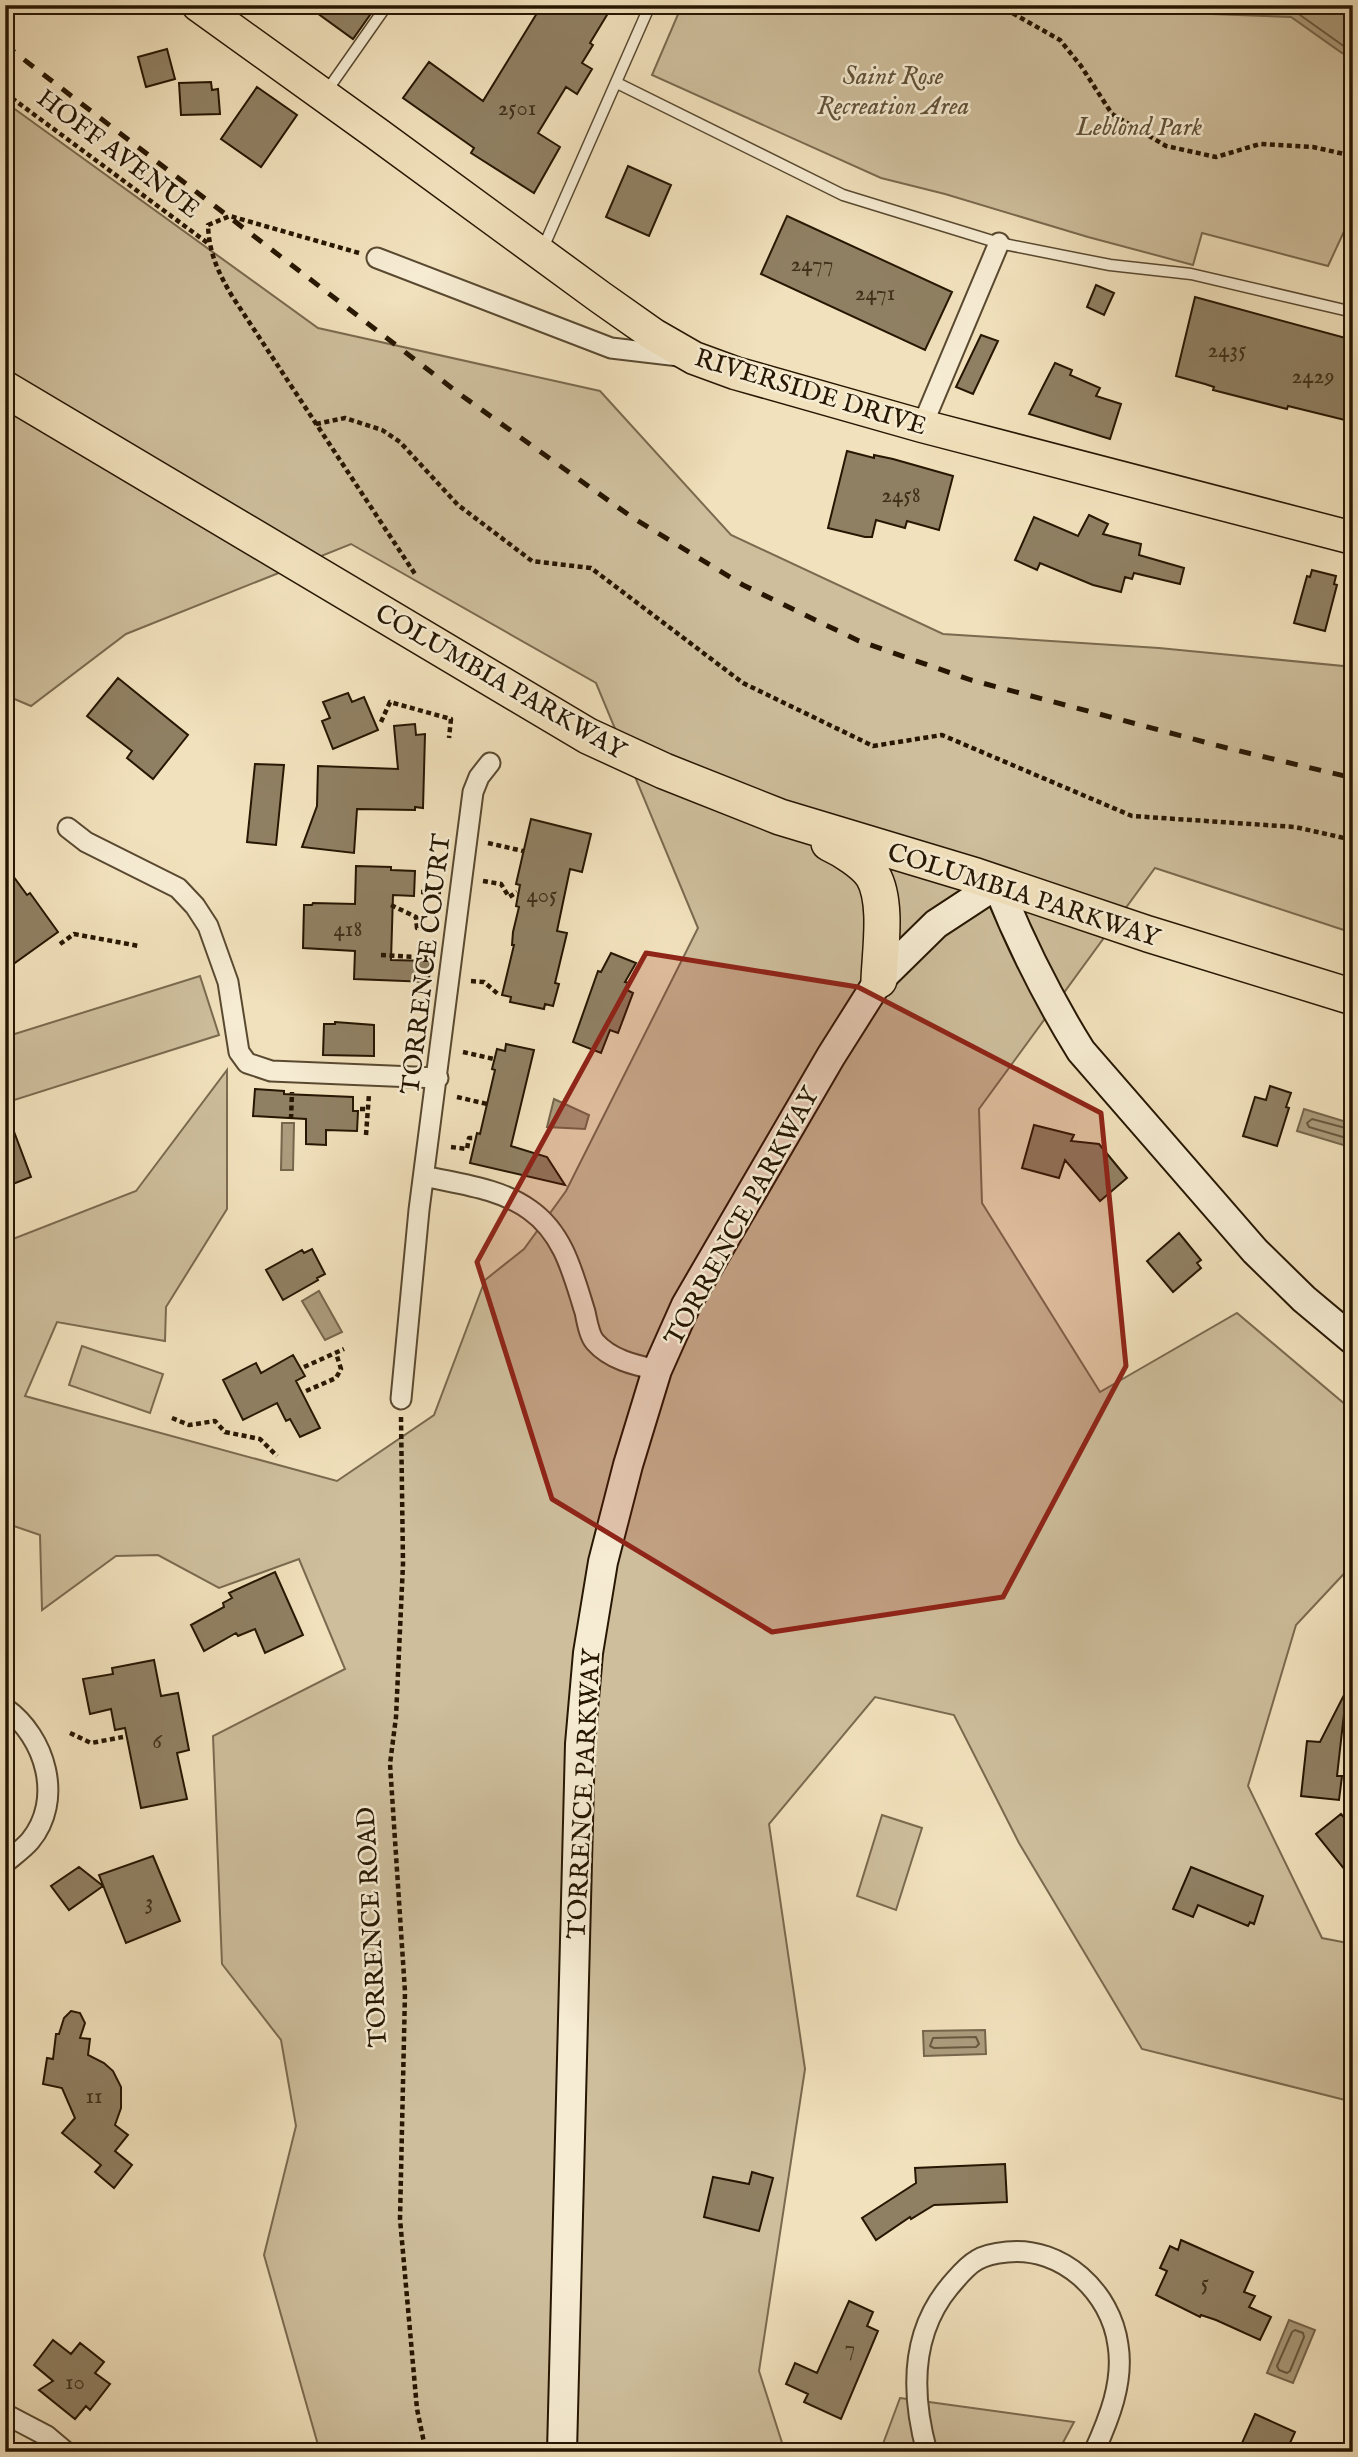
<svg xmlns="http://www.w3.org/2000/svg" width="1358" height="2457" font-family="'IM FELL English',serif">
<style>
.green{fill:#cebe9c;stroke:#7a6a4f;stroke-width:2}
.water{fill:#ac9c7d;stroke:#76664c;stroke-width:2}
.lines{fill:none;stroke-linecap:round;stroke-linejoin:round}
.shore{stroke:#695940;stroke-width:2}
.building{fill:#908063;stroke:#261602;stroke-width:2}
.lane-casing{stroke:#594930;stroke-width:13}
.street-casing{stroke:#594930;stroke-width:23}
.secondary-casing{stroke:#261602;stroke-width:32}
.primary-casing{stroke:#261602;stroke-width:35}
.highway-casing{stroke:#261602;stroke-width:38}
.path{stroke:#261602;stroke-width:4.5;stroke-dasharray:5 3.5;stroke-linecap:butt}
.lane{stroke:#f6ecd3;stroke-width:10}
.street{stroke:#f6ecd3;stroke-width:19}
.secondary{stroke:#f6ecd3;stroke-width:28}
.primary{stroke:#f1e1bc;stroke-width:32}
.highway{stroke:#f1e1bc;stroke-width:35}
.rail{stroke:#261602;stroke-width:5;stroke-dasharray:12 12;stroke-linecap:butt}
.marked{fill:#8f2418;fill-opacity:0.2;stroke:#8f2418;stroke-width:5;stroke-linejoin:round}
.labels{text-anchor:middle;stroke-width:5;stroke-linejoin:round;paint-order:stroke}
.number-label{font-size:23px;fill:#40301a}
.park-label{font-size:26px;font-style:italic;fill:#615138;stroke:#f6ecd3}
.street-label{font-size:26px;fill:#261602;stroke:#f6ecd3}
</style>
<rect width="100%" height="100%" fill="#f1e1bc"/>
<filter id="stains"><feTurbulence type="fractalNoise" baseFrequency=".00286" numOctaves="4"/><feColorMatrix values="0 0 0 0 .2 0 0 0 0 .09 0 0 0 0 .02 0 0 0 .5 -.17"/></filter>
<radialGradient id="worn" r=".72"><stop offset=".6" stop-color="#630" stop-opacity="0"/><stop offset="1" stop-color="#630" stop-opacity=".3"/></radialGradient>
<path class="green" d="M 682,5 L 1353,5 L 1353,212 L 1328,266 L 1202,233 L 1193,265 L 1088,237 L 945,194 L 881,178 L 652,75 Z
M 5,102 L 318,328 L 600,391 L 731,535 L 943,634 L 1159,648 L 1353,667 L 1353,933 L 1155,868 L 979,1109 L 982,1203 L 1100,1392 L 1237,1313 L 1353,1411 L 1353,1564 L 1296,1625 L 1248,1786 L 1322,1938 L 1353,1944 L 1353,2102 L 1142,2049 L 1019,1843 L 954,1715 L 875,1697 L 769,1824 L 805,2069 L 759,2371 L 785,2452 L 320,2452 L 264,2255 L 296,2126 L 281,2040 L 222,1964 L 213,1736 L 345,1669 L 299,1559 L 219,1588 L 158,1555 L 116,1556 L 42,1610 L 40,1535 L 5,1523 L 5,1239 L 13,1239 L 136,1191 L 227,1070 L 227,1209 L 166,1307 L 165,1341 L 57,1322 L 25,1396 L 337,1481 L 434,1415 L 485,1280 L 524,1249 L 566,1191 L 698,928 L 596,683 L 351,544 L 126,634 L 31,706 L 5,695 Z
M 200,976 L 219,1035 L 5,1103 L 5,1037 Z
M 82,1346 L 163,1374 L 150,1413 L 69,1385 Z
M 882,1815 L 922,1828 L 896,1910 L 857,1896 Z
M 900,2398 L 1074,2422 L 1058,2452 L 880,2452 Z"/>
<path class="water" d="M 1172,5 L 1353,5 L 1353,56 L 1342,53 L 1291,17 L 1211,14 Z
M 554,1099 L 589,1115 L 585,1129 L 547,1127 Z
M 1304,1109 L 1353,1124 L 1353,1148 L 1297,1131 Z
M 282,1123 L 294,1123 L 293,1170 L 281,1170 Z
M 319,1291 L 342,1332 L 325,1340 L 302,1301 Z
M 985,2030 L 986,2054 L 924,2056 L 923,2031 Z
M 1289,2320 L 1315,2330 L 1293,2383 L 1267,2373 Z"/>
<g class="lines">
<path class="shore" d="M 1203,5 L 1293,10 L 1345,47 L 1353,49
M 1353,1130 L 1312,1119 L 1307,1123 L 1309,1127 L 1353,1140
M 976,2037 L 979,2044 L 976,2047 L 934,2048 L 930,2046 L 933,2038 Z
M 1295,2330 L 1303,2333 L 1304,2337 L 1290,2371 L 1287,2373 L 1279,2370 L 1277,2366 L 1292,2332 Z"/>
</g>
<path class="building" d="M 306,5 L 377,5 L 353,39 Z
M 542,5 L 613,5 L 590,43 L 593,45 L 582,63 L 592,69 L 577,94 L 566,87 L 538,133 L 560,147 L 534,193 L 471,153 L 474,148 L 403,98 L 429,62 L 483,101 Z
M 167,49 L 175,79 L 146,87 L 138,57 Z
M 211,82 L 212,90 L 218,89 L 220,114 L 181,115 L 179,83 Z
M 257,87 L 297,115 L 261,167 L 221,139 Z
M 628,166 L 671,185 L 649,236 L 606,217 Z
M 787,216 L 952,292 L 925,350 L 761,274 Z
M 1096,285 L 1114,293 L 1104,315 L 1087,307 Z
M 1195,297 L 1353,340 L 1353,422 L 1288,406 L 1287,409 L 1213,390 L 1214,387 L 1205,384 L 1176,376 Z
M 981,335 L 998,341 L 973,394 L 956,387 Z
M 1055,363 L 1072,370 L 1070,375 L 1100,388 L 1096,396 L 1121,404 L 1110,439 L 1029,414 Z
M 847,451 L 874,458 L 874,455 L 893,459 L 953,476 L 939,530 L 907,521 L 905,528 L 876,520 L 872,537 L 865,537 L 828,528 Z
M 1089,515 L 1108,524 L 1103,534 L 1141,544 L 1139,555 L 1184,568 L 1180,584 L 1134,573 L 1132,579 L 1125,577 L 1121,592 L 1093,585 L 1040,563 L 1037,570 L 1015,560 L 1034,517 L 1078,536 Z
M 1312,570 L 1336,576 L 1334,584 L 1337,585 L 1325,631 L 1294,623 L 1307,576 L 1310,577 Z
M 118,678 L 188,735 L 153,779 L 127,758 L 132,751 L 87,716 Z
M 348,693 L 352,702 L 364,697 L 378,730 L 333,749 L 322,721 L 330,718 L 323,702 Z
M 415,724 L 416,735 L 425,734 L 423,808 L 415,807 L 415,810 L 357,809 L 354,853 L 302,847 L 317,806 L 318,766 L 398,769 L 394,726 Z
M 255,764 L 284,765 L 276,845 L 247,842 Z
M 531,819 L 591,834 L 582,872 L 570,869 L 557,931 L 567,933 L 555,983 L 559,984 L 553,1006 L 545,1004 L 544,1009 L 510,1002 L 511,997 L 502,995 L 514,945 L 512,945 L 513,932 L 519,907 L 516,906 L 520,885 L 516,884 Z
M 5,865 L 27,895 L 30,893 L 58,932 L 5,970 Z
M 356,866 L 391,867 L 391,870 L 415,871 L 414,896 L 393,895 L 391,960 L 430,961 L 429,982 L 354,979 L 355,951 L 303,948 L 304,905 L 312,905 L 313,903 L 355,904 Z
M 611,953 L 636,963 L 625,982 L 630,983 L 627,990 L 633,993 L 618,1033 L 610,1030 L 601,1053 L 573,1042 L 598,971 L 601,972 Z
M 335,1022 L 374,1025 L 374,1056 L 323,1055 L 324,1024 L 335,1024 Z
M 506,1044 L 534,1050 L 511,1146 L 547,1157 L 565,1185 L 470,1163 L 477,1133 L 480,1134 L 495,1070 L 492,1069 L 497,1049 L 505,1051 Z
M 1270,1086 L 1291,1093 L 1286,1107 L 1289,1108 L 1277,1146 L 1243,1136 L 1255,1097 L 1266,1100 Z
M 255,1089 L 284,1091 L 284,1094 L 353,1097 L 353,1111 L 358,1111 L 357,1131 L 326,1130 L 326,1145 L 306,1144 L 306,1119 L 253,1116 Z
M 7,1113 L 31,1177 L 5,1187 L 5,1114 Z
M 1034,1125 L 1074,1135 L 1071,1141 L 1099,1144 L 1127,1178 L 1100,1201 L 1065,1160 L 1059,1178 L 1022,1168 Z
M 1179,1233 L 1201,1260 L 1197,1263 L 1201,1268 L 1173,1292 L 1147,1261 Z
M 312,1249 L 325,1274 L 317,1278 L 318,1280 L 283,1300 L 266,1270 L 302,1250 L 304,1253 Z
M 293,1355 L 305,1376 L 296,1381 L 320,1428 L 300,1437 L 290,1419 L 286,1421 L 277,1403 L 243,1420 L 223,1380 L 256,1363 L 261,1373 Z
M 275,1572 L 303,1635 L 265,1653 L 255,1629 L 238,1636 L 236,1633 L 204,1651 L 191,1625 L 224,1607 L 223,1603 L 232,1598 L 229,1593 Z
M 154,1660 L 161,1696 L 178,1693 L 189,1750 L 177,1753 L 187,1799 L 141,1808 L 125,1728 L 115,1730 L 111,1709 L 90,1714 L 83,1679 L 113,1674 L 112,1668 Z
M 1344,1695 L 1346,1696 L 1337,1776 L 1342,1776 L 1339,1800 L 1301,1796 L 1307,1741 L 1320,1742 Z
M 1341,1814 L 1353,1828 L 1353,1880 L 1316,1834 Z
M 153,1856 L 180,1921 L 126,1943 L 99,1875 Z
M 79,1867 L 103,1886 L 69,1910 L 51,1886 Z
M 1191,1867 L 1263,1896 L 1254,1924 L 1250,1922 L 1248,1926 L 1198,1905 L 1193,1917 L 1173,1909 Z
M 71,2011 L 80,2013 L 85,2023 L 80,2038 L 90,2039 L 88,2055 L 104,2063 L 113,2071 L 121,2087 L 121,2108 L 115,2125 L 128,2135 L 115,2151 L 132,2165 L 114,2188 L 95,2172 L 101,2165 L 62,2133 L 75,2118 L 62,2088 L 43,2084 L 47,2058 L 53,2059 L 56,2034 L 59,2034 L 64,2018 Z
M 1005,2164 L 1007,2202 L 934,2205 L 911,2219 L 910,2217 L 876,2240 L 862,2218 L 916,2183 L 915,2168 Z
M 752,2172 L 773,2178 L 759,2231 L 704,2217 L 713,2177 L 749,2184 Z
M 1181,2240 L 1253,2272 L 1244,2292 L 1255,2296 L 1249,2307 L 1271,2317 L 1260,2340 L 1216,2320 L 1201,2315 L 1200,2317 L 1156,2295 L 1167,2271 L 1160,2268 L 1170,2246 L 1178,2250 Z
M 849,2301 L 873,2312 L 867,2326 L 878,2331 L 841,2419 L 804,2402 L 808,2394 L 786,2384 L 795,2363 L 817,2373 Z
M 53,2340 L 71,2354 L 80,2343 L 104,2362 L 95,2373 L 110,2384 L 90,2410 L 86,2406 L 75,2419 L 39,2390 L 53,2381 L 34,2365 Z
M 1255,2414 L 1295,2432 L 1286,2452 L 1238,2452 Z"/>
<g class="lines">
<g class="lane-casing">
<path id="lane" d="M 617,83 L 843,195 L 999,243 L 1110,265 L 1191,274 L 1353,312
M 326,92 L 387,5
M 543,248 L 650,5"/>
</g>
<g class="street-casing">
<path id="street" d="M 377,258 L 611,348 L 679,356
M 922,426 L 999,243
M 68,828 L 86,842 L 178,888 L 195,906 L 208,926 L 228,982 L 239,1052 L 247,1063 L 271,1071 L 438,1078
M 424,1176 C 459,1184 500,1188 530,1210 C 564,1234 573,1274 585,1312 C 587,1321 589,1335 595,1342 C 611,1360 635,1365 657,1370
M 401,1399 L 419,1210 L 473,792 L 479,777 L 490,763
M 5,1708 C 46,1737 64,1800 30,1841 C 23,1849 13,1856 5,1863
M 5,2414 L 47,2436 L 66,2452
M 927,2452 C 911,2394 910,2334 950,2286 C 958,2277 966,2266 977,2260 C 985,2255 997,2253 1007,2252 C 1062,2246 1111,2292 1118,2345 C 1124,2382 1109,2419 1094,2452"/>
</g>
<g class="secondary-casing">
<path id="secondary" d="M 562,2452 L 580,1744 L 588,1653 L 603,1562 L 628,1465 L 657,1370 L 686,1305 L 831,1056 L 879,980 L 936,924 L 997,884 C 1020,942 1048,998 1081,1051 L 1255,1251 L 1304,1299 L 1353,1340"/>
</g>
<g class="primary-casing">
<path id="primary" d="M 198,5 L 376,133 L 600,297 L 654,335 L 694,358 L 735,373 L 922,426 L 1353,538"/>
</g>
<g class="highway-casing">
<path id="highway" d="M 5,389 L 588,736 L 664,771 L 780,817 L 976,876 L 1148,934 L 1353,997
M 829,843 C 842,849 865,863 873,876 C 888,902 880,951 879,980"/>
</g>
<path class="path" d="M 998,5 L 1060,40 L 1081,66 L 1112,114 L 1166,146 L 1216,157 L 1260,144 L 1313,147 L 1353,156
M 5,93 L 209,244
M 359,253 L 230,216 L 208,225 C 209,253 218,272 232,296 L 415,574
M 316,424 L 345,418 L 382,430 L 400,442 L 458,505 L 532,561 L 591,568 L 743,683 L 873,746 L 942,735 L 1132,816 L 1295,827 L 1353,840
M 381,722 L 390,702 L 451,719 L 449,738
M 488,843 L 523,851
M 483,881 L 501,884 L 509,897 L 517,892
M 421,892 L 441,892
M 391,905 L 416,917 L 417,928 L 436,929
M 60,944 L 74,934 L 139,946
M 381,955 L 433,958
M 471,981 L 484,982 L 498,994
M 463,1052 L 494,1059
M 457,1097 L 487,1104
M 360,1109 L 368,1109
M 291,1119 L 292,1092
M 366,1135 L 369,1094
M 451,1147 L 467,1149 L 469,1138 L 476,1138
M 304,1367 L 344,1349
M 306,1391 L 336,1378 L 341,1369 L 336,1353
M 401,1417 L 403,1564 L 396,1717 L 390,1764 L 405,1992 L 400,2219 L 417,2409 L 426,2452
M 172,1418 L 189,1425 L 215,1421 L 225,1432 L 260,1439 L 277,1456
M 70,1733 L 91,1743 L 123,1737"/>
<use href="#lane" class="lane"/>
<use href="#street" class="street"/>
<use href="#secondary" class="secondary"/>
<use href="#primary" class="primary"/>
<use href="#highway" class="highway"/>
<path class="rail" d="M 5,45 L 461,395 L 633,518 L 743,585 L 859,641 L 971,680 L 1227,748 L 1353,778"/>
</g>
<path class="marked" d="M 646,953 L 858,987 L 1101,1113 L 1126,1366 L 1003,1597 L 772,1632 L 552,1499 L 477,1262 Z"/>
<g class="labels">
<g class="number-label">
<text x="517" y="115">2501</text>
<text x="812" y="271">2477</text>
<text x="875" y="300">2471</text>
<text x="1227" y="357">2435</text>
<text x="1313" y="383">2429</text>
<text x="901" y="502">2458</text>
<text x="542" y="902">405</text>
<text x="348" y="936">418</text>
<text x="157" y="1748">6</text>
<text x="149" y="1909">3</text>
<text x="94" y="2103">11</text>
<text x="1205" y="2290">5</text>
<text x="850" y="2355">7</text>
<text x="75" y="2389">10</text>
</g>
<g class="park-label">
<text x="893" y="84">Saint Rose<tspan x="893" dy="30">Recreation Area</tspan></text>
<text x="1139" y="135">Leblond Park</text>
</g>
<g class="street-label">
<text transform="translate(119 153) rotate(37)" y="9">HOFF AVENUE</text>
<text transform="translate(811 391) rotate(17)" y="9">RIVERSIDE DRIVE</text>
<text transform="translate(501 681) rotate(30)" y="9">COLUMBIA PARKWAY</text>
<text transform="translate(1024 894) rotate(18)" y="9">COLUMBIA PARKWAY</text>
<text transform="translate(425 964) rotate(-83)" y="9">TORRENCE COURT</text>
<text transform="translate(741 1216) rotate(-61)" y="9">TORRENCE PARKWAY</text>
<text transform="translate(583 1794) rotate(-87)" y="9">TORRENCE PARKWAY</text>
<text transform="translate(371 1927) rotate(-93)" y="9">TORRENCE ROAD</text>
</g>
</g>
<rect width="1358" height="2457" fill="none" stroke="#f1e1bc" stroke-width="28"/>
<rect x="7" y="7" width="1344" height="2443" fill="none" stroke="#261602" stroke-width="3.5"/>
<rect x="14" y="14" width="1330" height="2429" fill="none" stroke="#261602" stroke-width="2"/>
<rect width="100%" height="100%" filter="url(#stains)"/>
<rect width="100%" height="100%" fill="url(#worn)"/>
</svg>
